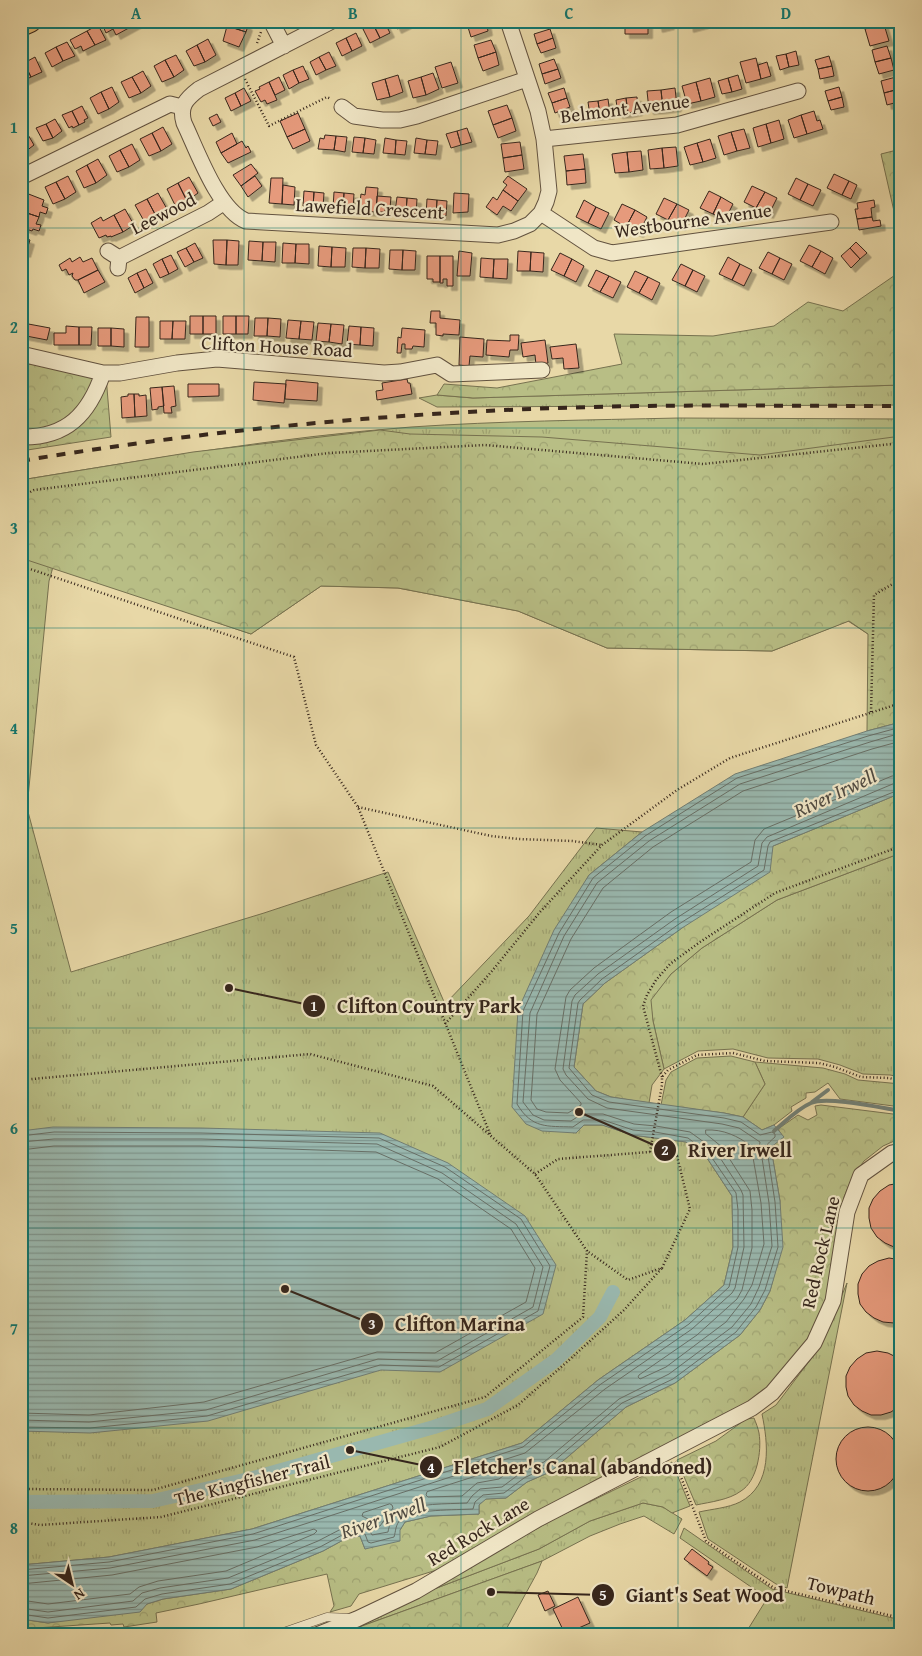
<svg xmlns="http://www.w3.org/2000/svg" width="922" height="1656" font-family="'Gentium Book Plus',serif">
<style>
.grass{fill:url(#grass-tufts);stroke:#777250}
.forest{fill:url(#forest-crowns);stroke:#777250}
.water{fill:url(#water-rules);stroke:#717e74}
.lines{fill:none;stroke-linecap:round;stroke-linejoin:round}
.shore{stroke:#686f66;stroke-width:1}
.stream{stroke:#717e74;stroke-width:4}
.canal{stroke:#99b8af;stroke-width:14}
.building{fill:#e69a7c;stroke:#36261c;filter:url(#shadow)}
.lane-casing{stroke:#62523f;stroke-width:9}
.street-casing{stroke:#62523f;stroke-width:17}
.primary-casing{stroke:#36261c;stroke-width:24}
.path{stroke:#36261c;stroke-width:2.5;stroke-dasharray:1 2.5;stroke-linecap:butt}
.lane{stroke:#f0e6c6;stroke-width:8}
.street{stroke:#f0e6c6;stroke-width:15}
.primary{stroke:#e4bc74;stroke-width:22}
.rail{stroke:#36261c;stroke-width:4;stroke-dasharray:9 9;stroke-linecap:butt}
.grid{fill:none;stroke:#0f766e;stroke-width:1;stroke-opacity:0.55}
.labels{text-anchor:middle;stroke-width:4.5;stroke-linejoin:round;paint-order:stroke}
.street-label{font-size:19px;fill:#36261c;stroke:#f0e6c6}
.water-label{font-size:20px;font-style:italic;fill:#4f4a41;stroke:#f0e6c6}
.leader{fill:none;stroke:#36261c;stroke-width:2}
.callout-dot{fill:#36261c;stroke:#f0e6c6;stroke-width:2}
.mark-label{font-size:15px;text-anchor:middle;font-weight:bold;fill:#fff}
.callout-label{font-size:20px;text-anchor:middle;font-weight:bold;fill:#36261c;stroke:#f0e6c6;stroke-width:4.5;stroke-linejoin:round;paint-order:stroke}
.neatline{fill:none;stroke:#0f766e;stroke-width:2}
.grid-label{font-size:16px;text-anchor:middle;font-weight:bold;fill:#0f766e}
</style>
<defs>
<pattern id="grass-tufts" width="24" height="20" patternUnits="userSpaceOnUse" patternTransform="scale(1.25)"><rect width="24" height="20" fill="#b8be85"/><path d="M3 7l-1-3M5 7V3M7 7l1-3M15 17l-1-3M17 17v-4M19 17l1-3" fill="none" stroke="#9fa372"/></pattern>
<pattern id="forest-crowns" width="20" height="18" patternUnits="userSpaceOnUse" patternTransform="scale(1.25)"><rect width="20" height="18" fill="#b8be85"/><path d="M2 6a3 3 0 1 1 6 0M12 15a3 3 0 1 1 6 0" fill="none" stroke="#9fa372"/></pattern>
<pattern id="water-rules" width="6" height="5" patternUnits="userSpaceOnUse" patternTransform="scale(1.25)"><rect width="6" height="5" fill="#99b8af"/><path d="M0 2.5h6" fill="none" stroke="#7e958e"/></pattern>
<filter id="shadow"><feDropShadow dx="4.5" dy="4.5" stdDeviation="0" flood-color="#0004"/></filter>
</defs>
<rect width="100%" height="100%" fill="#e8d8a7"/>
<filter id="stains"><feTurbulence type="fractalNoise" baseFrequency=".004" numOctaves="4"/><feColorMatrix values="0 0 0 0 .2 0 0 0 0 .09 0 0 0 0 .02 0 0 0 .5 -.17"/></filter>
<radialGradient id="worn" r=".72"><stop offset=".6" stop-color="#630" stop-opacity="0"/><stop offset="1" stop-color="#630" stop-opacity=".3"/></radialGradient>
<path class="grass" d="M 901,385 L 901,405 L 437,407 L 419,398 L 437,395 L 473,398 Z
M 679,418 L 901,419 L 901,598 L 868,634 L 848,621 L 772,651 L 607,648 L 518,611 L 398,588 L 321,586 L 251,634 L 53,567 L 49,581 L 27,808 L 71,972 L 264,913 L 388,872 L 445,1004 L 529,916 L 596,828 L 642,832 L 589,875 L 518,1010 L 584,1125 L 603,1125 L 632,1135 L 686,1142 L 707,1158 L 732,1196 L 733,1247 L 724,1285 L 685,1320 L 598,1380 L 522,1443 L 252,1529 L 109,1557 L 21,1565 L 21,480 C 150,459 280,437 411,427 C 500,421 589,420 679,418 Z
M 901,853 L 901,1077 L 890,1075 L 863,1074 L 840,1065 L 818,1059 L 768,1058 L 733,1049 L 698,1051 L 664,1069 L 653,1021 L 650,1000 L 671,974 L 702,948 L 777,900 Z
M 755,1062 L 823,1068 L 845,1074 L 858,1080 L 901,1084 L 901,1107 L 840,1099 L 828,1083 L 815,1092 L 806,1093 L 806,1098 L 791,1107 L 792,1111 L 774,1125 L 762,1130 L 743,1117 L 765,1084 Z
M 847,1283 L 787,1588 L 776,1584 L 708,1539 L 699,1512 C 712,1509 728,1508 740,1502 C 773,1485 768,1443 762,1414 L 776,1405 L 820,1347 Z
M 643,1503 L 663,1507 L 682,1519 L 674,1534 L 644,1516 L 620,1524 L 590,1536 L 542,1561 L 337,1635 L 421,1594 L 539,1549 L 590,1521 Z
M 684,1528 L 772,1589 L 901,1620 L 901,1635 L 745,1634 L 768,1597 L 754,1589 L 680,1538 Z"/>
<path class="forest" d="M 901,149 L 901,242 L 881,154 Z
M 901,271 L 901,385 L 473,398 L 437,395 L 444,384 L 497,388 L 622,364 L 614,334 L 713,336 L 774,326 L 808,302 L 843,311 Z
M 21,357 L 106,376 L 111,437 L 21,451 Z
M 380,430 L 410,434 L 542,437 L 760,455 L 901,436 L 901,722 L 867,731 L 868,634 L 849,621 L 772,651 L 607,648 L 518,611 L 398,588 L 321,586 L 251,634 L 21,558 L 21,480 L 193,452 Z
M 901,793 L 901,853 L 777,900 L 702,948 L 671,974 L 651,1000 L 653,1021 L 664,1069 L 652,1085 L 649,1103 L 611,1097 L 596,1091 L 574,1067 L 583,1004 L 605,983 L 682,928 L 773,846 Z
M 731,1056 L 755,1062 L 765,1084 L 743,1117 L 724,1113 L 661,1105 L 666,1080 L 671,1072 L 697,1058 Z
M 821,1105 L 901,1115 L 901,1138 L 883,1146 L 864,1161 L 852,1178 L 844,1197 L 827,1295 L 814,1331 L 773,1383 L 757,1397 L 697,1428 L 658,1451 L 612,1471 L 514,1525 L 440,1569 L 359,1594 L 351,1606 L 330,1612 L 334,1606 L 327,1574 L 199,1604 L 156,1613 L 157,1622 L 124,1627 L 123,1624 L 111,1625 L 110,1623 L 21,1629 L 21,1619 L 48,1623 L 147,1604 L 163,1599 L 231,1589 L 323,1551 L 345,1539 L 360,1536 L 365,1549 L 400,1530 L 405,1522 L 431,1516 L 479,1514 L 479,1505 L 485,1499 L 506,1498 L 527,1482 L 550,1472 L 626,1407 L 675,1383 L 740,1335 L 760,1310 L 770,1291 L 775,1272 L 780,1201 L 772,1154 L 770,1148 L 783,1137 L 778,1129 L 798,1115 L 808,1120 L 817,1115 L 815,1106 Z
M 754,1418 C 756,1423 758,1428 759,1433 C 762,1451 757,1481 741,1491 C 729,1500 710,1502 696,1505 L 677,1460 L 716,1441 L 746,1419 Z
M 672,1462 L 690,1506 L 672,1513 L 663,1507 L 643,1503 L 590,1521 L 539,1549 L 421,1594 L 554,1519 Z
M 542,1561 L 537,1573 L 503,1635 L 337,1635 Z"/>
<path class="water" d="M 901,722 L 901,793 L 773,846 L 770,872 L 682,928 L 605,983 L 583,1004 L 574,1067 L 596,1091 L 611,1097 L 724,1113 L 743,1117 L 762,1130 L 774,1125 L 784,1137 L 770,1148 L 772,1154 L 780,1201 L 783,1247 L 770,1291 L 760,1310 L 740,1335 L 675,1383 L 626,1407 L 550,1472 L 527,1482 L 506,1498 L 486,1499 L 479,1505 L 479,1514 L 431,1516 L 405,1522 L 400,1530 L 400,1541 L 365,1549 L 360,1536 L 345,1539 L 323,1551 L 231,1589 L 163,1599 L 147,1604 L 140,1612 L 48,1623 L 21,1619 L 21,1565 L 109,1557 L 252,1529 L 522,1443 L 598,1380 L 685,1320 L 724,1285 L 733,1247 L 732,1196 L 707,1158 L 686,1142 L 632,1135 L 602,1125 L 584,1125 L 576,1133 L 542,1131 L 526,1124 L 512,1107 L 518,1010 L 554,930 L 589,875 L 642,832 L 735,774 L 867,731 Z
M 53,1127 L 201,1128 L 380,1133 L 448,1163 L 525,1216 L 556,1265 L 543,1314 L 440,1372 L 381,1370 L 208,1421 L 90,1433 L 21,1431 L 21,1131 Z"/>
<g class="lines">
<path class="shore" d="M 901,741 L 872,749 L 743,791 L 653,847 L 603,888 L 571,939 L 537,1014 L 531,1100 L 537,1109 L 546,1112 L 568,1113 L 581,1105 L 581,1103 L 560,1080 L 555,1069 L 566,997 L 570,990 L 594,968 L 671,912 L 751,862 L 755,840 L 764,829 L 892,776 L 901,775
M 706,1130 C 723,1129 738,1136 751,1146 L 761,1203 L 764,1244 L 752,1285 L 744,1299 L 726,1322 L 666,1367 L 640,1379 L 638,1377 L 639,1375 L 697,1335 L 737,1299 L 742,1290 L 752,1248 L 752,1210 L 750,1191 L 722,1147 L 706,1134 Z
M 21,1136 L 54,1132 L 201,1133 L 379,1138 L 445,1167 L 521,1219 L 550,1266 L 538,1311 L 439,1367 L 380,1365 L 207,1416 L 90,1428 L 21,1427
M 21,1142 L 54,1139 L 201,1139 L 377,1144 L 442,1173 L 516,1224 L 543,1267 L 533,1307 L 437,1361 L 378,1359 L 206,1410 L 89,1422 L 21,1420
M 21,1150 L 54,1146 L 201,1146 L 376,1152 L 438,1179 L 511,1229 L 535,1268 L 526,1302 L 435,1353 L 377,1352 L 204,1402 L 89,1415 L 21,1413
M 508,1466 L 511,1467 L 511,1470 L 499,1479 L 477,1483 L 462,1496 L 428,1497 L 426,1495 L 427,1492 Z
M 390,1504 L 392,1505 L 393,1508 L 380,1526 L 377,1527 L 370,1520 L 362,1516 L 363,1513 Z
M 21,1570 L 109,1562 L 253,1534 L 523,1447 L 601,1384 L 689,1324 L 729,1287 L 738,1247 L 738,1210 L 736,1193 L 710,1155 L 688,1138 L 655,1132 L 633,1130 L 603,1120 L 583,1120 L 573,1127 C 547,1126 532,1129 517,1104 L 523,1011 L 559,933 L 593,878 L 645,836 L 737,778 L 868,736 L 901,727
M 21,1576 L 110,1568 L 255,1540 L 525,1453 L 605,1389 L 692,1329 L 732,1293 L 735,1288 L 744,1247 L 743,1195 L 741,1190 L 715,1150 L 690,1132 L 656,1126 L 634,1124 L 603,1114 L 582,1114 L 571,1121 L 544,1120 L 533,1115 L 523,1102 L 530,1013 L 564,936 L 597,883 L 649,841 L 740,784 L 870,742 L 901,733
M 21,1584 L 112,1575 L 257,1547 L 314,1529 L 317,1531 L 314,1534 L 226,1571 L 158,1581 L 139,1587 L 130,1594 L 48,1604 L 21,1600
M 21,1608 L 48,1612 L 133,1601 L 142,1593 L 160,1588 L 228,1578 L 318,1541 L 343,1528 L 363,1525 L 368,1528 L 372,1535 L 388,1532 C 389,1525 393,1516 400,1512 C 416,1503 448,1504 467,1503 L 472,1496 L 480,1489 L 502,1487 L 522,1472 L 544,1462 L 619,1399 L 669,1374 L 732,1327 L 751,1304 L 759,1287 L 772,1246 L 769,1203 L 762,1158 L 759,1150 L 760,1142 L 739,1128 L 722,1124 L 607,1108 L 588,1099 L 566,1075 L 563,1069 L 572,1001 L 575,995 L 598,974 L 675,919 L 758,866 L 762,843 L 767,837 L 895,783 L 901,782
M 21,1614 L 48,1618 L 136,1607 L 145,1599 L 162,1594 L 230,1584 L 320,1547 L 344,1534 L 362,1531 L 365,1534 L 368,1542 L 371,1543 L 394,1537 C 396,1531 395,1525 401,1519 C 411,1509 458,1510 473,1509 L 475,1502 L 483,1495 L 504,1493 L 524,1478 L 547,1467 L 622,1403 L 673,1379 L 736,1332 L 756,1307 L 765,1290 L 778,1247 L 775,1202 L 768,1156 C 764,1146 767,1144 775,1137 L 775,1134 L 772,1132 L 760,1135 L 741,1122 L 724,1118 L 609,1102 L 592,1095 L 569,1068 L 578,1003 L 580,1000 L 602,979 L 679,924 L 764,870 L 768,846 L 770,842 L 901,789"/>
<path class="stream" d="M 812,1102 L 828,1090
M 774,1131 C 785,1122 797,1109 811,1103 C 827,1096 882,1108 901,1111"/>
<path class="canal" d="M 21,1502 L 153,1501 L 253,1478 L 434,1427 L 487,1409 L 556,1360 L 600,1317 L 613,1292"/>
</g>
<path class="building" d="M 107,21 L 123,21 L 127,29 L 116,35 L 113,29 L 106,33 L 102,24 Z
M 123,21 L 137,21 L 138,23 L 127,29 Z
M 223,21 L 247,21 L 246,25 L 248,26 L 246,32 L 222,24 Z
M 379,21 L 384,21 L 390,33 L 380,38 L 373,24 Z
M 393,21 L 406,21 L 407,24 L 397,29 Z
M 475,21 L 486,21 L 488,31 L 471,37 L 467,24 Z
M 625,21 L 648,21 L 648,34 L 625,34 Z
M 656,21 L 669,21 L 670,25 L 658,28 Z
M 688,21 L 703,21 L 704,24 L 689,28 Z
M 871,21 L 883,21 L 889,41 L 870,46 L 865,29 L 873,27 Z
M 373,24 L 380,38 L 370,43 L 363,29 Z
M 98,25 L 106,40 L 95,45 L 87,31 Z
M 227,26 L 246,32 L 239,47 L 223,41 Z
M 550,29 L 553,38 L 537,44 L 534,34 Z
M 87,31 L 95,45 L 83,51 L 81,46 L 75,49 L 70,40 Z
M 356,33 L 362,46 L 352,51 L 346,38 Z
M 346,38 L 352,51 L 342,56 L 336,43 Z
M 553,38 L 556,48 L 541,53 L 537,44 Z
M 208,39 L 216,55 L 205,62 L 197,45 Z
M 491,40 L 496,52 L 478,58 L 474,45 Z
M 67,42 L 75,56 L 63,61 L 56,47 Z
M 197,45 L 205,62 L 194,66 L 186,51 Z
M 887,46 L 891,58 L 875,62 L 872,50 Z
M 56,47 L 63,61 L 52,67 L 45,53 Z
M 796,51 L 799,65 L 789,67 L 786,54 Z
M 329,52 L 336,66 L 326,70 L 319,57 Z
M 496,52 L 499,65 L 483,71 L 478,58 Z
M 786,54 L 789,67 L 780,70 L 776,56 Z
M 176,55 L 184,70 L 174,77 L 165,60 Z
M 829,56 L 832,66 L 818,69 L 815,60 Z
M 35,57 L 42,72 L 31,77 L 24,63 Z
M 319,57 L 326,70 L 316,75 L 310,62 Z
M 756,58 L 761,79 L 746,83 L 740,62 Z
M 891,58 L 894,70 L 879,74 L 875,62 Z
M 554,59 L 558,69 L 542,74 L 539,64 Z
M 165,60 L 174,77 L 162,82 L 154,66 Z
M 451,62 L 458,83 L 442,88 L 435,67 Z
M 767,62 L 771,76 L 761,79 L 758,65 Z
M 24,63 L 31,77 L 21,82 L 21,64 Z
M 303,66 L 309,79 L 299,83 L 293,70 Z
M 832,66 L 834,76 L 820,79 L 818,69 Z
M 558,69 L 561,78 L 545,84 L 542,74 Z
M 293,70 L 299,83 L 289,89 L 283,75 Z
M 143,71 L 151,86 L 141,93 L 132,77 Z
M 433,73 L 439,89 L 426,95 L 421,77 Z
M 398,75 L 403,92 L 390,97 L 385,79 Z
M 738,75 L 742,89 L 732,92 L 728,78 Z
M 132,77 L 141,93 L 129,98 L 121,82 Z
M 279,77 L 285,90 L 275,95 L 269,82 Z
M 421,77 L 426,95 L 413,98 L 408,81 Z
M 896,77 L 899,89 L 884,93 L 881,81 Z
M 710,78 L 715,97 L 701,101 L 696,82 Z
M 728,78 L 732,92 L 722,94 L 718,81 Z
M 385,79 L 390,97 L 377,100 L 372,83 Z
M 269,82 L 277,100 L 267,104 L 265,100 L 261,102 L 255,91 L 260,89 L 259,87 Z
M 696,82 L 701,101 L 687,104 L 682,86 Z
M 112,87 L 119,102 L 109,109 L 101,92 Z
M 839,87 L 842,97 L 828,101 L 825,91 Z
M 244,88 L 251,101 L 241,106 L 235,93 Z
M 564,88 L 567,98 L 552,103 L 548,93 Z
M 675,88 L 677,107 L 663,109 L 661,90 Z
M 899,89 L 901,101 L 887,105 L 884,93 Z
M 661,90 L 663,109 L 649,110 L 647,91 Z
M 101,92 L 109,109 L 98,114 L 90,98 Z
M 235,93 L 241,106 L 231,111 L 225,98 Z
M 637,97 L 638,111 L 628,113 L 626,98 Z
M 842,97 L 844,107 L 831,110 L 828,101 Z
M 567,98 L 570,107 L 555,113 L 552,103 Z
M 626,98 L 628,113 L 618,114 L 616,100 Z
M 608,99 L 610,114 L 600,115 L 598,101 Z
M 598,101 L 600,115 L 590,116 L 588,102 Z
M 507,105 L 512,118 L 493,125 L 488,111 Z
M 82,106 L 88,118 L 84,120 L 85,122 L 79,125 L 72,111 Z
M 72,111 L 79,125 L 73,128 L 72,126 L 69,128 L 62,115 Z
M 814,111 L 817,121 L 820,120 L 823,129 L 807,134 L 801,115 Z
M 298,113 L 305,129 L 287,137 L 280,121 Z
M 217,114 L 221,122 L 213,126 L 209,118 Z
M 801,115 L 807,134 L 794,138 L 788,120 Z
M 512,118 L 516,131 L 498,138 L 493,125 Z
M 55,119 L 62,131 L 53,138 L 46,124 Z
M 779,120 L 784,139 L 771,143 L 766,124 Z
M 46,124 L 53,138 L 43,141 L 36,128 Z
M 766,124 L 771,143 L 758,147 L 753,128 Z
M 163,127 L 172,144 L 161,151 L 152,133 Z
M 467,128 L 472,142 L 461,145 L 457,131 Z
M 305,129 L 310,141 L 293,149 L 287,137 Z
M 744,129 L 750,148 L 737,151 L 731,132 Z
M 457,131 L 461,145 L 451,148 L 446,134 Z
M 731,132 L 737,151 L 724,155 L 718,136 Z
M 27,133 L 34,145 L 25,152 L 21,145 L 21,136 Z
M 152,133 L 161,151 L 149,156 L 140,139 Z
M 232,133 L 237,144 L 221,153 L 216,142 Z
M 325,135 L 336,136 L 334,150 L 318,149 L 320,138 L 324,139 Z
M 336,136 L 347,137 L 345,152 L 334,150 Z
M 354,137 L 365,138 L 363,153 L 352,152 Z
M 365,138 L 376,140 L 374,154 L 363,153 Z
M 385,138 L 396,140 L 395,154 L 383,153 Z
M 416,138 L 427,140 L 425,154 L 414,153 Z
M 710,139 L 716,158 L 703,162 L 697,143 Z
M 396,140 L 407,141 L 405,155 L 395,154 Z
M 427,140 L 438,141 L 436,155 L 425,154 Z
M 242,141 L 246,148 L 248,146 L 251,152 L 228,163 L 221,153 Z
M 520,142 L 522,155 L 503,158 L 501,144 Z
M 697,143 L 703,162 L 690,165 L 684,147 Z
M 132,144 L 140,160 L 129,167 L 120,150 Z
M 676,147 L 678,166 L 664,168 L 662,148 Z
M 662,148 L 664,168 L 650,169 L 648,150 Z
M 120,150 L 129,167 L 117,172 L 109,156 Z
M 641,151 L 643,170 L 629,172 L 627,152 Z
M 627,152 L 629,172 L 615,173 L 612,154 Z
M 583,154 L 585,169 L 566,171 L 564,156 Z
M 522,155 L 524,169 L 505,172 L 503,158 Z
M 98,159 L 107,175 L 96,183 L 87,165 Z
M 251,164 L 258,173 L 241,186 L 233,175 Z
M 87,165 L 96,183 L 84,188 L 76,171 Z
M 585,169 L 586,183 L 567,185 L 566,171 Z
M 834,174 L 849,181 L 842,195 L 827,188 Z
M 68,176 L 76,192 L 65,199 L 56,182 Z
M 255,176 L 262,186 L 248,197 L 241,186 Z
M 508,176 L 527,189 L 518,201 L 503,190 L 507,185 L 503,182 Z
M 189,177 L 198,193 L 187,201 L 178,183 Z
M 271,178 L 283,178 L 282,204 L 269,203 Z
M 796,178 L 808,184 L 800,200 L 788,194 Z
M 849,181 L 857,185 L 851,199 L 842,195 Z
M 56,182 L 65,199 L 53,204 L 45,187 Z
M 178,183 L 187,201 L 175,205 L 167,189 Z
M 808,184 L 821,190 L 813,206 L 800,200 Z
M 283,185 L 295,187 L 294,205 L 282,204 Z
M 752,186 L 765,192 L 756,208 L 744,202 Z
M 366,187 L 378,188 L 376,212 L 359,211 L 361,194 L 365,195 Z
M 503,190 L 518,201 L 511,211 L 503,206 L 497,215 L 486,207 L 493,197 L 497,200 Z
M 304,191 L 314,192 L 313,207 L 303,206 Z
M 709,191 L 721,197 L 713,214 L 700,208 Z
M 314,192 L 324,193 L 323,208 L 313,207 Z
M 334,192 L 344,193 L 343,208 L 333,208 Z
M 765,192 L 777,198 L 769,214 L 756,208 Z
M 26,193 L 44,200 L 42,206 L 48,208 L 46,214 L 40,212 L 39,217 L 21,211 Z
M 158,193 L 167,209 L 156,216 L 147,199 Z
M 344,193 L 354,194 L 353,209 L 343,208 Z
M 454,193 L 469,194 L 468,212 L 453,213 Z
M 377,196 L 391,197 L 390,208 L 385,208 L 385,212 L 376,212 Z
M 397,197 L 407,198 L 406,213 L 395,212 Z
M 721,197 L 733,204 L 725,220 L 713,214 Z
M 407,198 L 417,199 L 416,214 L 406,213 Z
M 664,198 L 677,204 L 668,220 L 656,214 Z
M 147,199 L 156,216 L 144,221 L 135,205 Z
M 427,199 L 437,200 L 436,215 L 426,215 Z
M 437,200 L 447,201 L 446,216 L 436,215 Z
M 584,200 L 596,207 L 588,223 L 576,217 Z
M 874,200 L 875,207 L 871,208 L 872,217 L 857,219 L 855,209 L 858,209 L 857,203 Z
M 622,204 L 635,210 L 626,227 L 614,220 Z
M 677,204 L 689,210 L 681,226 L 668,220 Z
M 596,207 L 609,213 L 601,229 L 588,223 Z
M 125,209 L 134,225 L 123,232 L 114,215 Z
M 635,210 L 647,217 L 639,233 L 626,227 Z
M 21,211 L 39,217 L 36,224 L 41,225 L 39,231 L 33,229 L 32,231 L 21,227 Z
M 114,215 L 123,232 L 111,237 L 111,236 L 107,237 L 106,235 L 99,238 L 91,223 L 101,217 L 103,221 Z
M 872,217 L 873,221 L 880,220 L 881,226 L 859,230 L 857,219 Z
M 21,237 L 30,240 L 26,253 L 21,251 Z
M 213,240 L 227,240 L 226,265 L 214,264 Z
M 227,240 L 239,241 L 238,265 L 226,265 Z
M 249,241 L 263,242 L 262,261 L 248,260 Z
M 263,242 L 276,242 L 275,262 L 262,261 Z
M 856,242 L 867,253 L 860,259 L 850,248 Z
M 195,243 L 203,258 L 194,262 L 186,248 Z
M 283,243 L 296,244 L 295,263 L 282,263 Z
M 296,244 L 309,244 L 309,264 L 295,263 Z
M 809,245 L 821,251 L 812,267 L 800,261 Z
M 319,246 L 332,247 L 331,267 L 318,266 Z
M 332,247 L 346,248 L 345,267 L 331,267 Z
M 186,248 L 194,262 L 185,267 L 177,252 Z
M 353,248 L 366,248 L 365,268 L 352,267 Z
M 366,248 L 380,249 L 379,268 L 365,268 Z
M 850,248 L 860,259 L 851,268 L 841,256 Z
M 390,250 L 403,250 L 402,270 L 389,269 Z
M 403,250 L 416,251 L 415,270 L 402,270 Z
M 459,251 L 472,253 L 470,276 L 457,276 Z
M 518,251 L 531,252 L 530,271 L 517,271 Z
M 821,251 L 833,258 L 825,274 L 812,267 Z
M 531,252 L 544,253 L 543,272 L 530,271 Z
M 768,252 L 780,258 L 772,274 L 759,268 Z
M 560,253 L 572,259 L 564,276 L 551,270 Z
M 171,255 L 178,269 L 169,274 L 162,259 Z
M 427,256 L 440,256 L 440,282 L 433,282 L 433,279 L 427,279 Z
M 440,256 L 453,256 L 453,286 L 447,286 L 447,279 L 443,279 L 443,283 L 440,283 Z
M 80,257 L 83,262 L 92,258 L 98,270 L 78,280 L 75,280 L 72,276 L 73,273 L 69,275 L 66,269 L 62,271 L 59,265 L 70,258 L 72,262 Z
M 728,257 L 740,264 L 732,280 L 719,274 Z
M 481,258 L 494,259 L 493,278 L 480,277 Z
M 780,258 L 792,264 L 784,280 L 772,274 Z
M 162,259 L 169,274 L 160,278 L 153,264 Z
M 494,259 L 508,259 L 507,279 L 493,278 Z
M 572,259 L 584,266 L 576,282 L 564,276 Z
M 681,264 L 693,270 L 685,286 L 672,280 Z
M 740,264 L 752,270 L 744,286 L 732,280 Z
M 146,269 L 153,283 L 144,288 L 137,273 Z
M 98,270 L 105,282 L 84,293 L 78,280 Z
M 596,270 L 609,276 L 600,292 L 588,286 Z
M 693,270 L 705,276 L 697,292 L 685,286 Z
M 635,271 L 648,277 L 639,293 L 627,287 Z
M 137,273 L 144,288 L 135,293 L 128,278 Z
M 609,276 L 621,282 L 613,298 L 600,292 Z
M 648,277 L 660,283 L 652,300 L 639,293 Z
M 431,311 L 440,311 L 440,318 L 460,320 L 459,335 L 443,334 L 443,336 L 436,335 L 436,323 L 430,323 Z
M 190,316 L 203,316 L 203,334 L 190,334 Z
M 203,316 L 216,316 L 216,334 L 203,334 Z
M 223,316 L 236,316 L 236,334 L 223,334 Z
M 236,316 L 249,316 L 248,334 L 236,334 Z
M 136,317 L 149,317 L 149,347 L 135,347 Z
M 255,318 L 268,318 L 267,336 L 254,336 Z
M 268,318 L 281,319 L 280,337 L 267,336 Z
M 288,320 L 301,321 L 299,339 L 286,338 Z
M 160,321 L 173,321 L 172,339 L 160,339 Z
M 173,321 L 186,321 L 185,339 L 172,339 Z
M 301,321 L 314,322 L 312,340 L 299,339 Z
M 23,323 L 50,328 L 47,340 L 21,335 Z
M 318,323 L 331,324 L 329,342 L 316,341 Z
M 331,324 L 344,325 L 342,344 L 329,342 Z
M 66,326 L 79,327 L 79,345 L 54,345 L 54,333 L 66,333 Z
M 349,326 L 361,327 L 360,345 L 347,344 Z
M 79,327 L 92,327 L 91,345 L 79,345 Z
M 361,327 L 374,328 L 373,346 L 360,345 Z
M 98,328 L 111,328 L 111,346 L 98,346 Z
M 111,328 L 124,329 L 124,347 L 111,346 Z
M 402,328 L 425,330 L 424,347 L 413,346 L 412,349 L 405,349 L 405,344 L 402,344 L 401,353 L 397,353 L 398,337 L 401,338 Z
M 510,335 L 519,335 L 518,350 L 510,350 L 509,357 L 486,355 L 487,340 L 510,341 Z
M 460,337 L 484,339 L 483,357 L 470,356 L 469,366 L 459,365 Z
M 545,340 L 548,363 L 536,365 L 535,355 L 523,357 L 521,343 Z
M 576,344 L 579,368 L 564,369 L 563,358 L 552,359 L 550,347 Z
M 407,379 L 408,383 L 410,383 L 412,394 L 377,400 L 376,391 L 383,390 L 382,383 Z
M 286,380 L 318,383 L 317,401 L 285,399 Z
M 254,382 L 286,384 L 284,403 L 253,400 Z
M 188,384 L 219,384 L 219,396 L 188,397 Z
M 174,386 L 176,406 L 171,407 L 172,413 L 164,413 L 162,387 Z
M 162,387 L 164,406 L 158,407 L 158,409 L 152,410 L 150,388 Z
M 128,394 L 134,394 L 135,417 L 122,418 L 121,397 L 128,396 Z
M 134,394 L 139,394 L 139,396 L 146,395 L 147,416 L 135,417 Z
M 900,1183 L 901,1183 L 901,1247 L 894,1247 L 885,1243 L 877,1237 L 871,1228 L 869,1218 L 869,1208 L 873,1199 L 880,1191 L 889,1185 Z
M 889,1258 L 901,1260 L 901,1320 L 894,1323 L 883,1322 L 874,1318 L 866,1312 L 860,1304 L 858,1294 L 858,1284 L 862,1274 L 869,1266 L 878,1261 Z
M 877,1351 L 888,1353 L 898,1358 L 901,1362 L 901,1405 L 891,1412 L 881,1415 L 871,1415 L 862,1411 L 854,1405 L 848,1396 L 846,1387 L 846,1376 L 850,1367 L 857,1359 L 866,1353 Z
M836 1459a32 32 0 1 1 64 0a32 32 0 1 1-64 0Z
M 692,1549 L 709,1562 L 708,1564 L 713,1567 L 707,1576 L 684,1559 Z
M 548,1591 L 555,1606 L 545,1611 L 538,1595 Z
M 578,1597 L 590,1623 L 565,1634 L 553,1609 Z"/>
<g class="lines">
<g class="lane-casing">
<path id="lane" d="M 275,1635 L 327,1617 L 353,1618"/>
</g>
<g class="street-casing">
<path id="street" d="M 271,21 L 284,46
M 332,21 L 199,89 C 186,99 179,106 184,123 C 197,150 218,210 246,221 L 498,235 L 514,231 L 530,224 L 541,213 L 546,202 L 549,191 L 544,139 L 538,111 L 508,21
M 342,107 L 354,116 L 382,120 L 400,120 L 417,116 L 527,79
M 544,139 L 677,125 L 798,91
M 21,177 L 170,104 L 182,107
M 541,213 L 594,248 L 612,253 L 831,222
M 108,251 L 119,258 L 118,268
M 119,258 L 208,213 L 223,203
M 21,354 L 103,373 L 120,373 L 177,363 L 217,359 L 384,373 L 400,372 L 437,365 L 451,374 L 542,370
M 21,437 C 67,438 89,414 103,373
M 317,1635 L 357,1619 L 416,1591 L 538,1519 L 752,1408 L 772,1393 L 814,1343 L 833,1301 L 847,1212 L 861,1175 L 892,1153 L 901,1151"/>
</g>
<g class="primary-casing">
<path id="primary" d="M 21,25 L 30,21"/>
</g>
<path class="path" d="M 290,21 L 298,24
M 257,43 L 261,32
M 245,79 L 269,126 L 327,97 L 331,99
M 21,497 L 34,490 L 329,453 L 485,445 L 703,464 L 901,443
M 21,566 L 294,657 L 316,745 L 358,807 L 490,1134
M 871,712 L 874,595 L 901,579
M 358,807 L 491,836 L 519,839 L 572,841 L 602,845
M 445,1024 L 492,971 L 540,912 L 602,845 L 677,790 L 730,758 L 901,703
M 662,1077 L 643,1006 L 647,995 L 656,980 L 670,964 L 700,942 L 775,893 L 901,846
M 21,1080 L 310,1054 L 433,1086 L 535,1174 L 587,1251 L 583,1317 L 485,1397 L 153,1490 L 21,1489
M 650,1152 L 662,1085 L 662,1077 L 668,1070 L 697,1055 L 733,1053 L 765,1061 L 819,1063 L 835,1067 L 861,1077 L 889,1078 L 901,1081
M 535,1174 L 558,1159 L 650,1152 L 677,1156 L 690,1209 L 662,1268 L 628,1280 L 587,1251
M 675,1462 L 706,1541 L 774,1588 L 901,1618
M 21,1522 L 40,1525 L 161,1517 L 440,1447 L 518,1405 L 568,1361 L 624,1310 L 662,1268"/>
<use href="#lane" class="lane"/>
<use href="#street" class="street"/>
<use href="#primary" class="primary"/>
<path class="rail" d="M 21,461 C 224,427 433,409 639,406 C 726,405 814,406 901,406"/>
</g>
<path class="grid" d="M 244,21 L 244,1635M 461,21 L 461,1635M 678,21 L 678,1635M 21,228 L 901,228M 21,428 L 901,428M 21,628 L 901,628M 21,828 L 901,828M 21,1028 L 901,1028M 21,1228 L 901,1228M 21,1428 L 901,1428"/>
<g class="labels">
<g class="street-label">
<text transform="translate(625 108) rotate(-7)" y="7">Belmont Avenue</text>
<text transform="translate(370 208) rotate(3)" y="7">Lawefield Crescent</text>
<text transform="translate(163 213) rotate(-27)" y="7">Leewood</text>
<text transform="translate(693 220) rotate(-8)" y="7">Westbourne Avenue</text>
<text transform="translate(277 346) rotate(3)" y="7">Clifton House Road</text>
<text transform="translate(820 1252) rotate(-77)" y="7">Red Rock Lane</text>
<text transform="translate(252 1480) rotate(-14)" y="7">The Kingfisher Trail</text>
<text transform="translate(478 1531) rotate(-31)" y="7">Red Rock Lane</text>
<text transform="translate(841 1590) rotate(14)" y="7">Towpath</text>
</g>
<g class="water-label">
<text transform="translate(835 793) rotate(-25)" y="7">River Irwell</text>
<text transform="translate(383 1518) rotate(-19)" y="7">River Irwell</text>
</g>
</g>
<path class="leader" d="M229 988L314 1006M579 1112L665 1150M285 1289L372 1324M350 1450L431 1467M491 1592L603 1595"/>
<g class="callout-dot">
<circle cx="229" cy="988" r="5"/>
<circle cx="579" cy="1112" r="5"/>
<circle cx="285" cy="1289" r="5"/>
<circle cx="350" cy="1450" r="5"/>
<circle cx="491" cy="1592" r="5"/>
<circle cx="314" cy="1006" r="12"/>
<circle cx="665" cy="1150" r="12"/>
<circle cx="372" cy="1324" r="12"/>
<circle cx="431" cy="1467" r="12"/>
<circle cx="603" cy="1595" r="12"/>
</g>
<g class="mark-label">
<text x="314" y="1011">1</text>
<text x="665" y="1155">2</text>
<text x="372" y="1329">3</text>
<text x="431" y="1473">4</text>
<text x="603" y="1600">5</text>
</g>
<g class="callout-label">
<text x="429" y="1013">Clifton Country Park</text>
<text x="740" y="1157">River Irwell</text>
<text x="460" y="1331">Clifton Marina</text>
<text x="583" y="1474">Fletcher's Canal (abandoned)</text>
<text x="705" y="1602">Giant's Seat Wood</text>
</g>
<rect width="922" height="1656" fill="none" stroke="#e8d8a7" stroke-width="55"/>
<g transform="translate(72 1584) rotate(145)" stroke="#f0e6c6" stroke-width="4" paint-order="stroke">
<path d="M0-4L9 19L0 12L-9 19Z" fill="#36261c"/>
<text y="-8" font-size="14" font-weight="bold" text-anchor="middle" fill="#36261c">N</text>
</g>
<rect x="28" y="28" width="866" height="1600" class="neatline"/>
<g class="grid-label">
<text x="136" y="19">A</text>
<text x="353" y="19">B</text>
<text x="569" y="19">C</text>
<text x="786" y="19">D</text>
<text x="14" y="133">1</text>
<text x="14" y="333">2</text>
<text x="14" y="534">3</text>
<text x="14" y="734">4</text>
<text x="14" y="934">5</text>
<text x="14" y="1134">6</text>
<text x="14" y="1334">7</text>
<text x="14" y="1534">8</text>
</g>
<rect width="100%" height="100%" filter="url(#stains)"/>
<rect width="100%" height="100%" fill="url(#worn)"/>
</svg>
